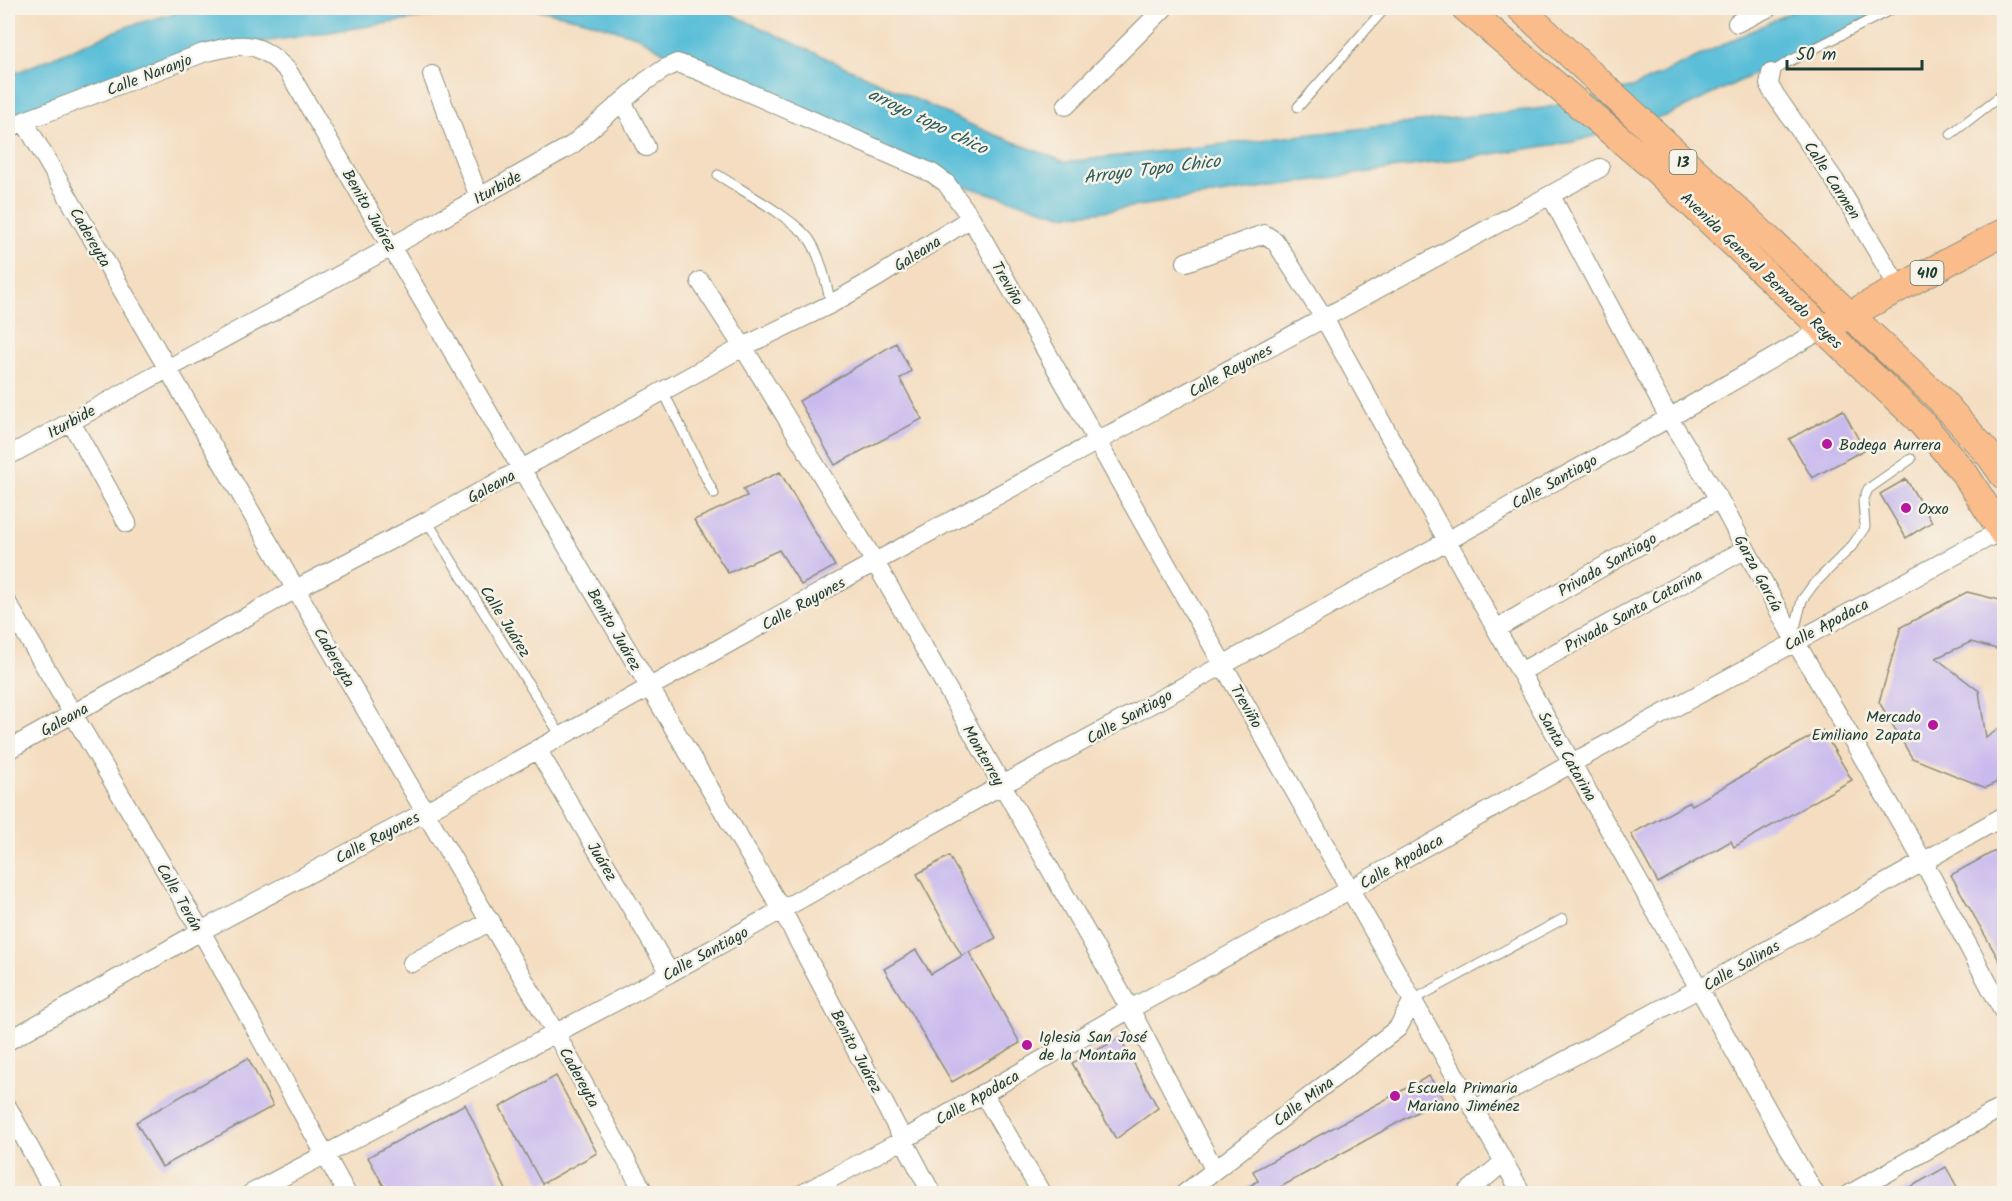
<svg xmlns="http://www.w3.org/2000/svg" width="2012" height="1201" font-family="Kalam,sans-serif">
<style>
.water{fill:#5abed8;stroke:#3c7e86;stroke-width:1.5}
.building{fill:#c9baee}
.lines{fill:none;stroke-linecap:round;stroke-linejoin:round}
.lane-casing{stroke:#8a8d7a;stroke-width:11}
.street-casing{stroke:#8a8d7a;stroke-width:20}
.primary-casing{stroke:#8a8d7a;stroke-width:29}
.lane{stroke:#fff;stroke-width:9}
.street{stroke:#fff;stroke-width:18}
.primary{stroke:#fabc8b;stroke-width:27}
.poi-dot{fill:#b5179e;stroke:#f7f3e8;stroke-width:2}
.labels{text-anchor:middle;stroke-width:5;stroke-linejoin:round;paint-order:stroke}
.shield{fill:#f7f3e8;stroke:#60746a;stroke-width:1.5}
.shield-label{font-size:15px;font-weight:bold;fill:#1f3d34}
.street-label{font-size:16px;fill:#1f3d34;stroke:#f7f3e8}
.poi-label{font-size:16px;fill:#1f3d34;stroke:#f7f3e8;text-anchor:start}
.water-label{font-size:18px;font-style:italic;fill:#2e5d5d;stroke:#f7f3e8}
</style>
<rect width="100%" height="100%" fill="#f7f3e8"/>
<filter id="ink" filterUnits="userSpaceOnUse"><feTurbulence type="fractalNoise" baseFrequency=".0167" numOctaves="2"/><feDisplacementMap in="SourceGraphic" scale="12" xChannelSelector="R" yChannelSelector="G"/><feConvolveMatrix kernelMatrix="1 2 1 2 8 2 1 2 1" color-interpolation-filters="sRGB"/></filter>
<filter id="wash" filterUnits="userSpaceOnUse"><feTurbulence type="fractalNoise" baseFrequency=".008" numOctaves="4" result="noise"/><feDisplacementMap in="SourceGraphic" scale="24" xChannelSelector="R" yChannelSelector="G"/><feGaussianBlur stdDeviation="1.35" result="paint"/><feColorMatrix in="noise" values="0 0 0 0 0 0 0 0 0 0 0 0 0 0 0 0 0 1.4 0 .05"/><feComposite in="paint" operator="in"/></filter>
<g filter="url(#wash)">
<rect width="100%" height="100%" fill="#f4ddc0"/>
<path class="water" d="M 191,8 L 487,8 L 230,47 L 8,128 L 8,76 L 126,27 Z
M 530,8 L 718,8 L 976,127 L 1065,162 L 1544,108 L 1634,87 L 1799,8 L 1891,8 L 1669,115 L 1573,142 L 1098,212 L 1062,215 L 944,180 L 690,68 L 639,37 L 584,20 Z"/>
<g id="blocks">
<path class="building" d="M 896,343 L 911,371 L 900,379 L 922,419 L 835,465 L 799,401 Z
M 1843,410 L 1864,450 L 1812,478 L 1789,439 Z
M 780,472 L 835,566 L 801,585 L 779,550 L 728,573 L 694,520 L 747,496 L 743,489 Z
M 1906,479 L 1932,522 L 1906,538 L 1880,494 Z
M 1967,592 L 2004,601 L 2004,651 L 1971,642 L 1936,658 L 1979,691 L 1986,738 L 2004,725 L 2004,778 L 1986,788 L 1912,758 L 1879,702 L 1901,627 Z
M 1822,730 L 1852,780 L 1734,847 L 1731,841 L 1658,883 L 1631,834 L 1690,802 L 1692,805 Z
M 2004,846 L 2004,969 L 1951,875 Z
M 949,856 L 996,938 L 969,952 L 1020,1043 L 952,1082 L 884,969 L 916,950 L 931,974 L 967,953 L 962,956 L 917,874 Z
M 1120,1038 L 1158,1108 L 1116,1139 L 1072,1063 Z
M 248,1058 L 273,1106 L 162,1167 L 136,1122 Z
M 556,1076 L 597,1153 L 542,1184 L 500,1107 Z
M 1429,1076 L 1443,1098 L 1268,1194 L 1236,1194 L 1258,1181 L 1253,1171 Z
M 465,1104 L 508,1194 L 388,1194 L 368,1157 Z
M 1946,1167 L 1961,1194 L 1898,1194 Z"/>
</g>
</g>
<g filter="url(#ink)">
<use href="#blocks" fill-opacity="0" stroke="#8a8d7a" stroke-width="1.5"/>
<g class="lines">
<g class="lane-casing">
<path id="lane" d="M 1771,73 L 1788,62 L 1894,8
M 1298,107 L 1385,8
M 1951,134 L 2004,93
M 718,175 C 741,190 793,218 809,239 C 821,256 826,283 831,304
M 663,391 L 714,494
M 427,521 L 561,736
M 1793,636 L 1802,600 L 1813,585 L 1852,546 L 1865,527 L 1863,501 L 1868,489 L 1911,459
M 1413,1000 L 1563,919"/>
</g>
<g class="street-casing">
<path id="street" d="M 1737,23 L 1768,8
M 1771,73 L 1769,84 L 1771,89 L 1835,181 L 1899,288
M 432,75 L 479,197
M 623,103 L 646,147
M 1066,106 L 1164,8
M 24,121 L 425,812 L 556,1034 L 645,1194
M 8,129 L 24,121 L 203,53 C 244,43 257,39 288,71 L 650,688 L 782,910 L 932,1194
M 1551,196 L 1669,418 L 1719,499 L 1795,641 L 1923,861 L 2004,1013
M 1186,262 L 1264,234 L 1275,241 L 1324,318 L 1496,629 L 1815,1194
M 700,281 L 743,347 L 875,562 L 1130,1009 L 1214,1169
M 71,422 L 127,523
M 8,456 L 391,247 L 572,145 L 646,81 L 664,69 L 677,63 L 697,70 L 932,173 L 946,183 L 971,218 L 1522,1194
M 8,604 L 201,931 L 347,1194
M 1496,629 L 1719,499
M 1520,672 L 1746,549
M 537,749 L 670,973
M 8,750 L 296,589 L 427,521 L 743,347 L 831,304 L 878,277 L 971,218
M 412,963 L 491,921
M 8,1041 L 201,931 L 425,812 L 875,562 L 1600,168
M 983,1093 L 1042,1194
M 8,1108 L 55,1194
M 1475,1109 L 1700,988 L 2004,816
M 250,1194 L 670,973 L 1002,785 L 1223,665 L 1669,418 L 1823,329
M 802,1194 L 903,1140 L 1130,1009 L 1351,889 L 1572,763 L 2002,530
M 1184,1194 L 1398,1028 L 1413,1000
M 1465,1194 L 1504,1162
M 1850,1194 L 2004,1106"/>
</g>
<g class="primary-casing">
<path id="primary" d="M 1465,8 L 1654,168 L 1919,420 L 1965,474 L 2004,535
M 1520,8 L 1940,399 L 1990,456 L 2004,476
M 1834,323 L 2004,232"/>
</g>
<use href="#lane" class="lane"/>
<use href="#street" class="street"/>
<use href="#primary" class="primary"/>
</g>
</g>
<g class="poi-dot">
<circle cx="1827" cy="444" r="6"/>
<circle cx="1906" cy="508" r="6"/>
<circle cx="1933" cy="725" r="6"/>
<circle cx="1027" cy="1045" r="6"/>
<circle cx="1395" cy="1096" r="6"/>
</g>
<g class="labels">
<g class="shield">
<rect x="1669.5" y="150" width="27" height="24" rx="4.5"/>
<rect x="1910.5" y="261" width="33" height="24" rx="4.5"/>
</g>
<g class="shield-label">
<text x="1683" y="167">13</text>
<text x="1927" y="278">410</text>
</g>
<g class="street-label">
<text transform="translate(149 74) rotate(-21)" y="6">Calle Naranjo</text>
<text transform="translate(1833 180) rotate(57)" y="6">Calle Carmen</text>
<text transform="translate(497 187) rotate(-29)" y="6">Iturbide</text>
<text transform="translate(370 210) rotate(60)" y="6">Benito Juárez</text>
<text transform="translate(91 237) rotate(60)" y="6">Cadereyta</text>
<text transform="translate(917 253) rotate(-32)" y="6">Galeana</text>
<text transform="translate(1762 270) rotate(44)" y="6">Avenida General Bernardo Reyes</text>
<text transform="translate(1008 283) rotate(60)" y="6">Treviño</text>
<text transform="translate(1230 370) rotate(-29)" y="6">Calle Rayones</text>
<text transform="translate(71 421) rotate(-29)" y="6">Iturbide</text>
<text transform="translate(1554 481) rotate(-29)" y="6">Calle Santiago</text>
<text transform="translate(491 486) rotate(-29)" y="6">Galeana</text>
<text transform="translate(1607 564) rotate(-30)" y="6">Privada Santiago</text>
<text transform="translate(1759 573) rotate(62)" y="6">Garza García</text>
<text transform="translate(803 603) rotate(-29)" y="6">Calle Rayones</text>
<text transform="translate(1633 610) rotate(-29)" y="6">Privada Santa Catarina</text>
<text transform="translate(506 621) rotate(58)" y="6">Calle Juárez</text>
<text transform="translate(1826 624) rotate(-28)" y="6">Calle Apodaca</text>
<text transform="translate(615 629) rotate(60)" y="6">Benito Juárez</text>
<text transform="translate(335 657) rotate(60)" y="6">Cadereyta</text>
<text transform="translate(1247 706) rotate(60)" y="6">Treviño</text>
<text transform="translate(1129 716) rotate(-29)" y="6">Calle Santiago</text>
<text transform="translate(64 719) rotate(-29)" y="6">Galeana</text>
<text transform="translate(984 755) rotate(60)" y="6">Monterrey</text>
<text transform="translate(1568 756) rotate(60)" y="6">Santa Catarina</text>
<text transform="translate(377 837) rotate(-28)" y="6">Calle Rayones</text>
<text transform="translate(603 861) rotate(59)" y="6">Juárez</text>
<text transform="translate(1401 861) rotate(-30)" y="6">Calle Apodaca</text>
<text transform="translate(180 897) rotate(60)" y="6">Calle Terán</text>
<text transform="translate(705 953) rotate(-29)" y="6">Calle Santiago</text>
<text transform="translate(1741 965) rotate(-30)" y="6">Calle Salinas</text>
<text transform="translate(857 1051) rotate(62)" y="6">Benito Juárez</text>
<text transform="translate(580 1077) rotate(61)" y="6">Cadereyta</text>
<text transform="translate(977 1097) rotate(-30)" y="6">Calle Apodaca</text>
<text transform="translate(1303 1101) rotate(-37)" y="6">Calle Mina</text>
</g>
<g class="poi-label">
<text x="1839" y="450">Bodega Aurrera</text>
<text x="1918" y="514">Oxxo</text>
<text x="1921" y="722" text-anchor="end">Mercado<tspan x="1921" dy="18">Emiliano Zapata</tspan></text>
<text x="1039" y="1042">Iglesia San José<tspan x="1039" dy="18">de la Montaña</tspan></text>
<text x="1407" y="1093">Escuela Primaria<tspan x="1407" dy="18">Mariano Jiménez</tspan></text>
</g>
<g class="water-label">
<text transform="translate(928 121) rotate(26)" y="6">arroyo topo chico</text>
<text transform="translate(1152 169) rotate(-7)" y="6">Arroyo Topo Chico</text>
</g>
</g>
<rect width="2012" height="1201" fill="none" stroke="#f7f3e8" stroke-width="30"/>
<path d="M1787 60v9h135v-9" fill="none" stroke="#1f3d34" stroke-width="3"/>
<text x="1796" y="60" font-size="18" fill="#1f3d34" stroke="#f7f3e8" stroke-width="4.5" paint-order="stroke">50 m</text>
</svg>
